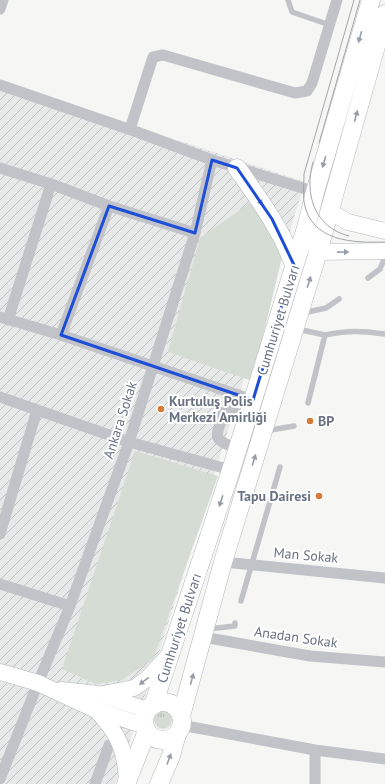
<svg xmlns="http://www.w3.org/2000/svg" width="385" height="784" font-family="'PT Sans',sans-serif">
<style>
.industrial{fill:url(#industrial-furrows)}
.grass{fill:url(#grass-tufts)}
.park{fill:#d5dcd4}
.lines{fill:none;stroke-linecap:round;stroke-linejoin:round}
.secondary-casing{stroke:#b4b7bc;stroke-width:17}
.primary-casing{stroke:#b5b7bc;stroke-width:19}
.lane{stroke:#c1c3c8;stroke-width:5.5}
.street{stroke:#c1c3c8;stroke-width:11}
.secondary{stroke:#fff;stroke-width:16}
.primary{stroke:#fff;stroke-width:18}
.tram{stroke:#a3a6ad;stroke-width:1}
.oneway{fill:#969ca8}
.marked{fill:none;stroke:#1d4ed8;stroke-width:3;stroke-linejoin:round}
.poi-dot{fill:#d57b37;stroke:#fff;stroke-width:1.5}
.labels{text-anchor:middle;stroke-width:4;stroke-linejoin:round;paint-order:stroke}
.street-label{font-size:14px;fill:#697283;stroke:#fff}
.poi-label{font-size:14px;font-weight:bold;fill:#697283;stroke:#fff;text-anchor:start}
</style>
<defs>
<pattern id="industrial-furrows" width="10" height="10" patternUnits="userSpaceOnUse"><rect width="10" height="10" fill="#e7e8e8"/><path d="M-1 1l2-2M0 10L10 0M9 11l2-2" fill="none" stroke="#bfc0c1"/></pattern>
<pattern id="grass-tufts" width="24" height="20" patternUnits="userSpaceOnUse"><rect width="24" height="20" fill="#d5dcd4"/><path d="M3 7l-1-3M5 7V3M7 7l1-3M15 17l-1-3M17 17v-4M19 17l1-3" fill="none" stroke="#b1b7b1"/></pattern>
</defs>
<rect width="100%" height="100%" fill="#f6f7f4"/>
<path class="industrial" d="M 0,82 L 305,182 L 150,682 L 115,784 L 0,784 Z"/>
<path class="grass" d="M154 720a9 9 0 1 1 18 0a9 9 0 1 1-18 0Z"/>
<path class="park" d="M 254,200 L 285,245 L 252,381 L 168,352 L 200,238 Z
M 135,451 L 218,476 L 153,659 L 122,680 L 96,684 L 62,669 Z"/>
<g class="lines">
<g class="secondary-casing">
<path id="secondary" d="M 329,211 L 348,222 L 385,231
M 313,242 L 318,252 L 385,251
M 0,672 L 38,683 L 96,710 L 145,726
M 61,690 L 98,694 L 148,710
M 103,694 L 134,688 L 147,679 L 170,654
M 97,711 C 119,734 126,751 127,783"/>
</g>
<g class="primary-casing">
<path id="primary" d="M 237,168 C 258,198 282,230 294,265
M144 721a19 19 0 1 1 38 0a19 19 0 1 1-38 0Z
M 153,706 L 231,470 L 253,400 L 306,228 L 315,192 L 371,0
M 181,716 L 223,562 L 318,252 L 385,14
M 126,784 L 147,731
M 159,784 L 171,756 L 177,734"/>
</g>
<path class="lane" d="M 288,0 L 292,12 L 330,25
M 368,278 L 380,269 L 385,257
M 303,313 L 326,308 L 339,299
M 297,329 L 325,335 L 308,403
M 325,335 C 349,330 362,331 385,334
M 265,431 L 294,426
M 241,601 L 280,467
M 208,629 L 235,626 L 235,623"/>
<path class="street" d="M 0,9 L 3,0
M 0,85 L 137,132 L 212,160 L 309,190 L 315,192 L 318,196
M 130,129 L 153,57 L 163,55 L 295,93 L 307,91 L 312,83 L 337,0
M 0,168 L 51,184 L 109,206 L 195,233
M 0,317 L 61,335 L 253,400
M 8,320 L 51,184
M 61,335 L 109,206
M 0,397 L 129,442 L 231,470
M 238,449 C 210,438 216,439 224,412 L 231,411 L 248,418
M 0,534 L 37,410
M 223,562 L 385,578
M 0,584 L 70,606
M 203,637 L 310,656 L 385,662
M 181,725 L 315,750 L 385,759
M 0,779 L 38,683 L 70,606 L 129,442 L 195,233 L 212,160
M 95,784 L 109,745
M 315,784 L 315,750"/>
<use href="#secondary" class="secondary"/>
<use href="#primary" class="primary"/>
<path class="tram" d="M 354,0 L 304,174 C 304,183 303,193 304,202 C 311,242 353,243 385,242
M 319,143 L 360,0
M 313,162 C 304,194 314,227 349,236"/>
</g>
<defs><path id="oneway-solid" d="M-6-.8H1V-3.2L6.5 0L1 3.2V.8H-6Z"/></defs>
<g class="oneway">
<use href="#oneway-solid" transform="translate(360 37) rotate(106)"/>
<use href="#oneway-solid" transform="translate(356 116) rotate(-74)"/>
<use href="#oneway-solid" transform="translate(324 162) rotate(106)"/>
<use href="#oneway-solid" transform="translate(259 200) rotate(56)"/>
<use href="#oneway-solid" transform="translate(343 252) rotate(-1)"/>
<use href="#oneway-solid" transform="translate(309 282) rotate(-73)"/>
<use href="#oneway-solid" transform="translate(254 460) rotate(-73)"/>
<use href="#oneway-solid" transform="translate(221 501) rotate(108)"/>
<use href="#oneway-solid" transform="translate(192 679) rotate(-74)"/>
<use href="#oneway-solid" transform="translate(144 681) rotate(143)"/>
<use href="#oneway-solid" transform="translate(169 759) rotate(-70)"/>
</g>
<path class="marked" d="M 212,160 L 237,168 L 272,219 L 294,265 L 253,400 L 61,335 L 109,206 L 195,233 Z"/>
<g class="poi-dot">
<circle cx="161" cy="409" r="4"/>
<circle cx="310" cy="421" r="4"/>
<circle cx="319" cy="496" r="4"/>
</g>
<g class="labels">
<g class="street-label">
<text transform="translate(278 320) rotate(-73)" y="5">Cumhuriyet Bulvarı</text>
<text transform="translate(120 420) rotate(-72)" y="5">Ankara Sokak</text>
<text transform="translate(306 555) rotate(5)" y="5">Man Sokak</text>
<text transform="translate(179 628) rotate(-72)" y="5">Cumhuriyet Bulvarı</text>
<text transform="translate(296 637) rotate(8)" y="5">Anadan Sokak</text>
</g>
<g class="poi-label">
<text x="169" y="406">Kurtuluş Polis<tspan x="169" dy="16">Merkezi Amirliği</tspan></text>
<text x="318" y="426">BP</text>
<text x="311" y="501" text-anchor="end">Tapu Dairesi</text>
</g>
</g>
</svg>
